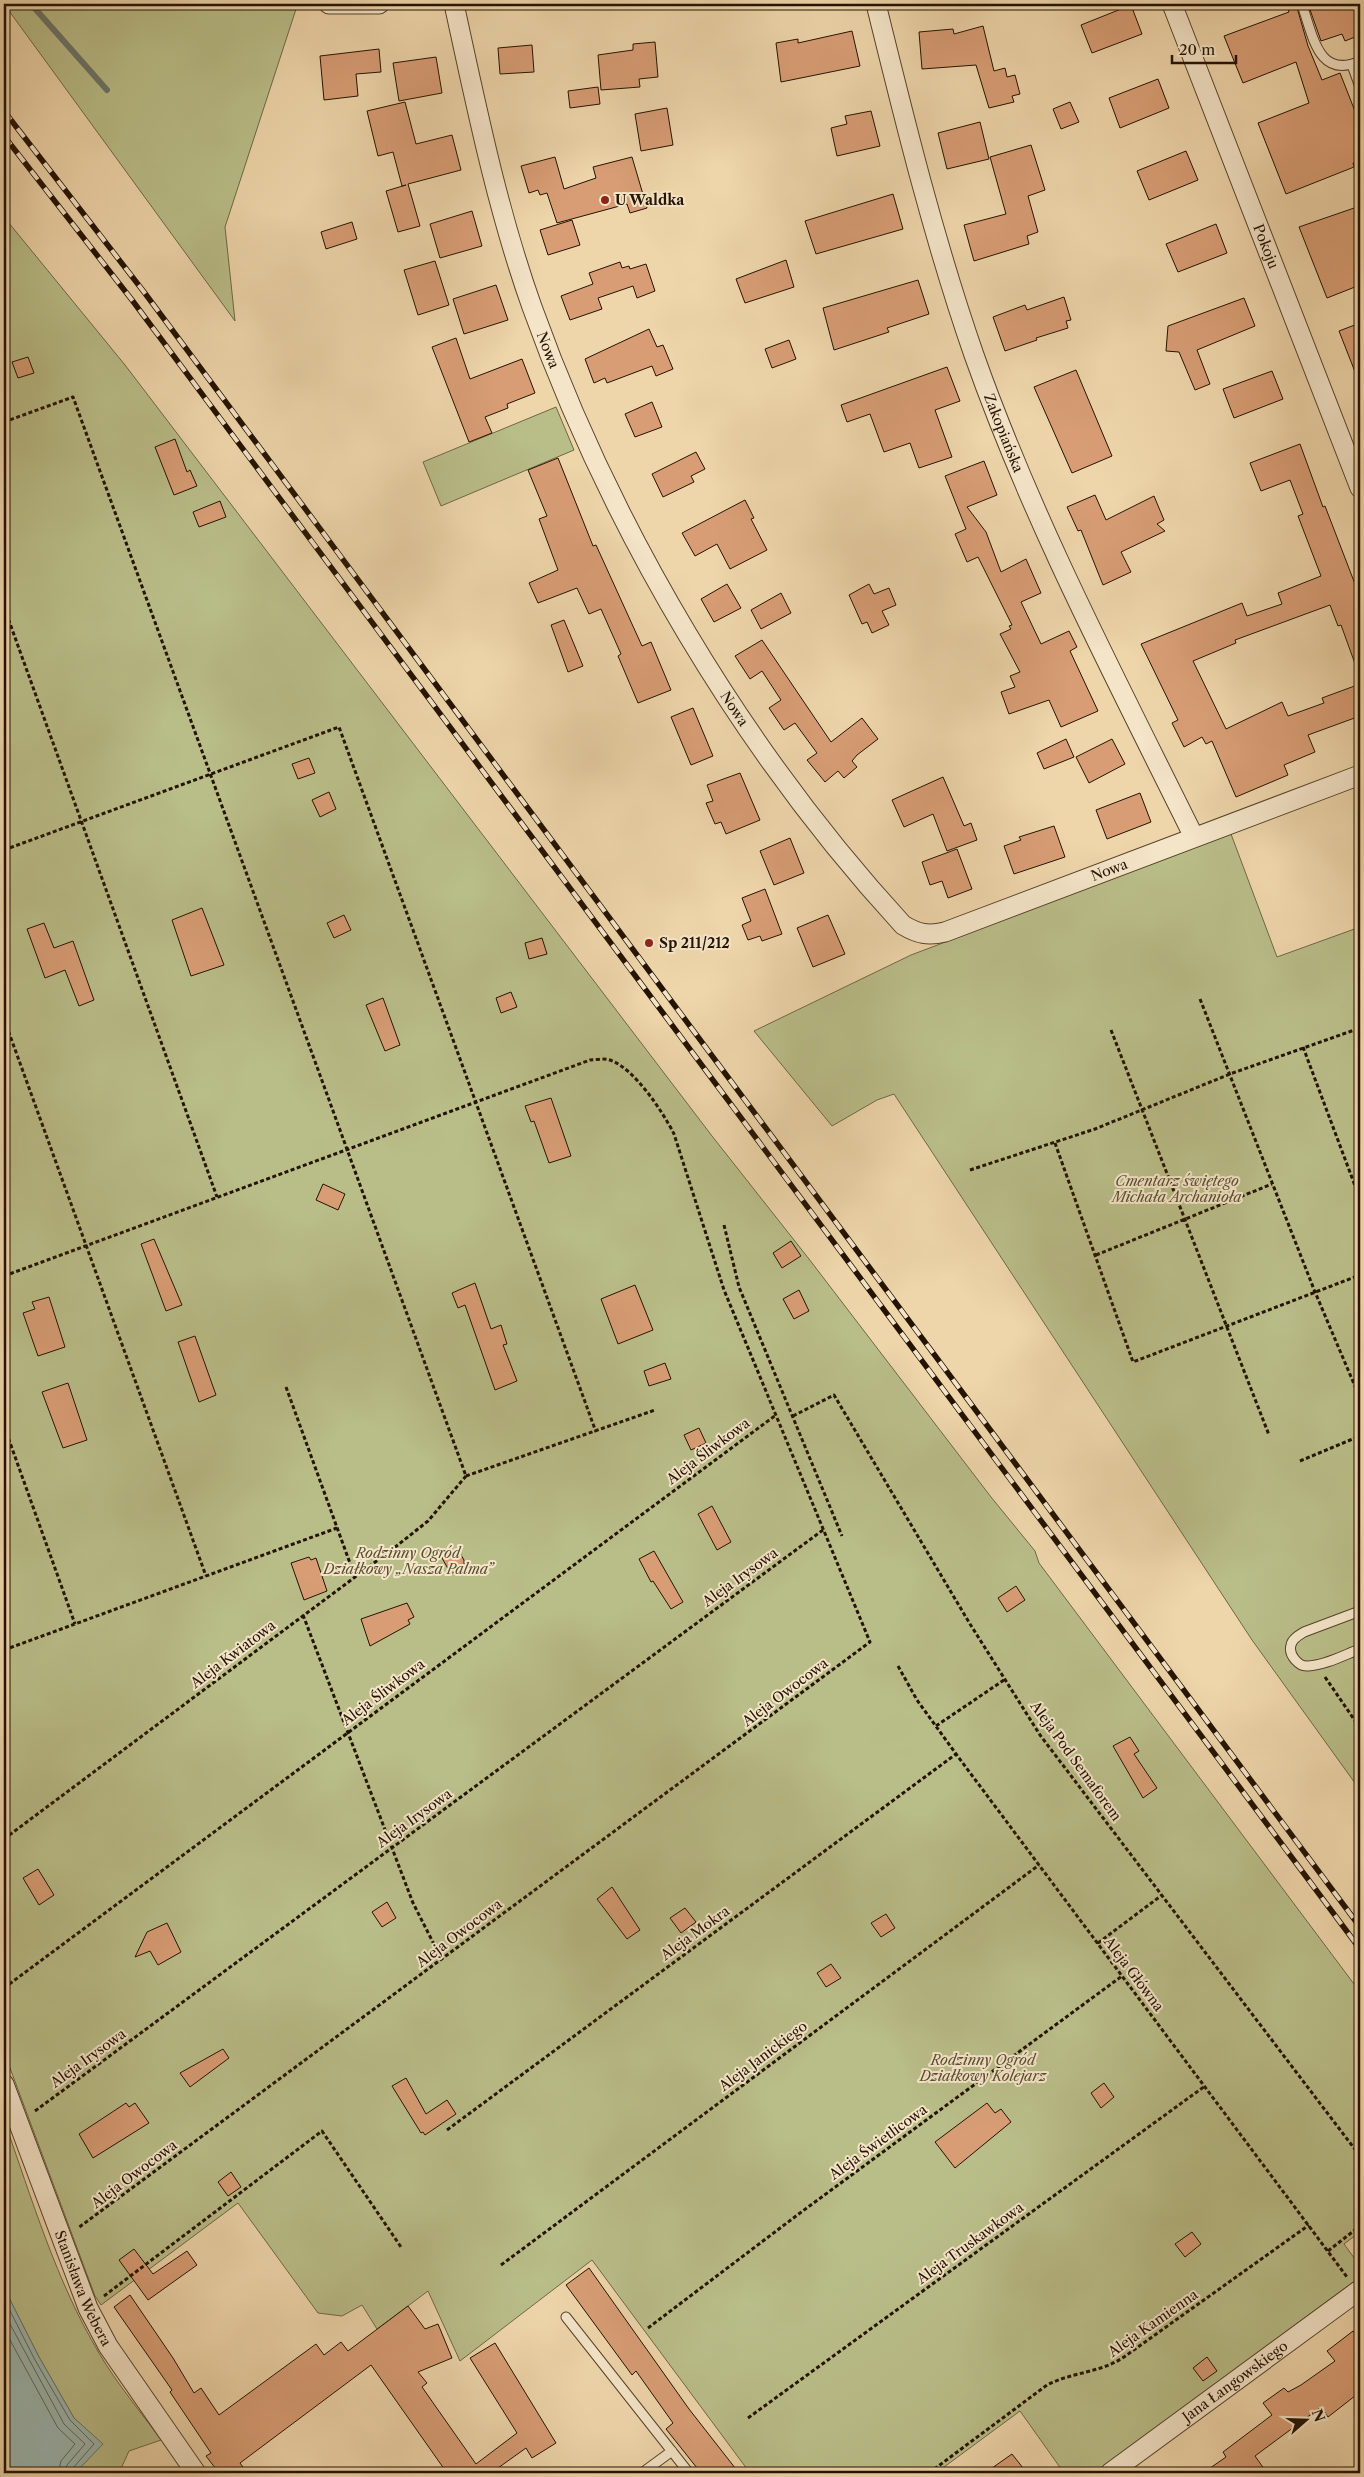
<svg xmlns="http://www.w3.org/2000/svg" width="1364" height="2477" font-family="'Libre Caslon Text',serif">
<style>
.green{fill:#b9bd88;stroke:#6e6844}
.water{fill:#9bb7b1;stroke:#6b756a}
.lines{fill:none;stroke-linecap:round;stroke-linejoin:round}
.shore{stroke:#606558;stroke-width:1}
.stream{stroke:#6b756a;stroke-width:6}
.building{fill:#d89d75;stroke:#241300}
.service-casing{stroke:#56442a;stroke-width:11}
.minor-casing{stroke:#56442a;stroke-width:21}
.path{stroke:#241300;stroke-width:3;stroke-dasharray:4 2.5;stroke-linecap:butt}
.service{stroke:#f4e4c8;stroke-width:9}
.minor{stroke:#f4e4c8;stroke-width:19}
.rail-casing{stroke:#241300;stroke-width:5.5}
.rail{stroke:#f4e4c8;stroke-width:4;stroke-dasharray:11;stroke-linecap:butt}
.poi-dot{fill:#8f2418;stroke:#f4e4c8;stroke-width:2}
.labels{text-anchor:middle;stroke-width:4;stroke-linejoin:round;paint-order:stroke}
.poi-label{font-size:14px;font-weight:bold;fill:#241300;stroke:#f4e4c8;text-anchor:start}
.street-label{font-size:14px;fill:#241300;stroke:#f4e4c8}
.park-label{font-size:14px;font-style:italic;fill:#584e30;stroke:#f4e4c8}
</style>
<rect width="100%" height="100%" fill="#eed5aa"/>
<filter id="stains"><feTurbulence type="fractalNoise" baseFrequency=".004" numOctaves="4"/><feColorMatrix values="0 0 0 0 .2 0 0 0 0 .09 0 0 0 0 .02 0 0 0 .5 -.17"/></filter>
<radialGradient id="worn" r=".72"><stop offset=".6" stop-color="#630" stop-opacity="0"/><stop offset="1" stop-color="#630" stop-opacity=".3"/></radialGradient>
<path class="green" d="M 4,4 L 292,4 L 297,6 L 225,227 L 235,321 Z
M 4,217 L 125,365 L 712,1136 L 809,1259 L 991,1497 L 1035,1551 L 1039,1563 L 1360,1992 L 1360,2232 L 1344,2244 L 1360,2266 L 1360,2277 L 1095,2473 L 1064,2473 L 1020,2411 L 936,2473 L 750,2473 L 592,2260 L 460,2361 L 428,2291 L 377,2329 L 362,2305 L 342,2316 L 318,2313 L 238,2203 L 101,2305 L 95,2296 L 4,2052 Z
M 556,407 L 574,450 L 441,506 L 423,462 Z
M 1231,834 L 1277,957 L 1360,927 L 1360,1790 L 1252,1640 L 894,1094 L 877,1100 L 832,1126 L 754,1031 L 911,955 Z
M 4,2120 C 32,2199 56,2281 99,2353 C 117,2384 141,2412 161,2440 L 129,2451 L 119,2473 L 71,2473 L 77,2471 L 102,2444 L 74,2418 L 39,2357 L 4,2288 Z"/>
<path class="water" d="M 4,2288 L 39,2357 L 74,2418 L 103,2444 L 77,2471 L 71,2473 L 4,2473 Z"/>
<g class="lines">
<path class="shore" d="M 4,2299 L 35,2360 L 70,2420 L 94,2444 L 73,2468 L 71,2473
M 4,2313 L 64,2424 L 85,2444 L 67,2465 L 65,2473
M 4,2329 L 58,2428 L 75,2444 L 61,2461 L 58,2473"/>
<path class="stream" d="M 31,4 L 107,90"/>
</g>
<path class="building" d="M 1286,4 L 1296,4 L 1308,46 L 1322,80 L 1340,73 L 1360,124 L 1360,160 L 1353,163 L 1354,167 L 1286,194 L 1258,123 L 1309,103 L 1296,62 L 1243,83 L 1224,36 L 1289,12 Z
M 1308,4 L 1353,4 L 1360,24 L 1360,35 L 1345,41 L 1342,34 L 1321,41 Z
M 1131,5 L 1142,34 L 1092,53 L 1081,25 Z
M 983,26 L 994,71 L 1005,68 L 1007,77 L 1015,75 L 1020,94 L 1012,96 L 1014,102 L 989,108 L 976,65 L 922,69 L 919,32 L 953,29 L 954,34 Z
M 852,31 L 860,66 L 781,82 L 776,43 L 798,39 L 798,43 Z
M 655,42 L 658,77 L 639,79 L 640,87 L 601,90 L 598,55 L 633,50 L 633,44 Z
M 532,45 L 534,72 L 500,74 L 498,48 Z
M 379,49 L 381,72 L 356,74 L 358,96 L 324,100 L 320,56 Z
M 436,57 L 442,93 L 399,101 L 393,63 Z
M 1158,79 L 1169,108 L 1120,128 L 1109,98 Z
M 598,87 L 600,104 L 570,108 L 568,91 Z
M 405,102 L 416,144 L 452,135 L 461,170 L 408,184 L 420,226 L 398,232 L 386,191 L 406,185 L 402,186 L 393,152 L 378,156 L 367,111 Z
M 1070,102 L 1079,122 L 1061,129 L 1053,109 Z
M 667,108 L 673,145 L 641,151 L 635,114 Z
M 871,111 L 880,146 L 837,156 L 831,128 L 847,124 L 845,116 Z
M 980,122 L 989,159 L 947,169 L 938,133 Z
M 1031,145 L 1045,190 L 1028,196 L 1038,232 L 1027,236 L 1029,244 L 974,261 L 964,225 L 1006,214 L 990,157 Z
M 1186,151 L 1198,180 L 1149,200 L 1137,171 Z
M 555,157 L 564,189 L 596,178 L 593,167 L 632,157 L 647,208 L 630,213 L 627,204 L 557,223 L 547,193 L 540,195 L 538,190 L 529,193 L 521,166 Z
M 893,194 L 903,229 L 816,254 L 805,221 Z
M 1360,206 L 1360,285 L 1327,298 L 1299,227 Z
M 472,211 L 482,246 L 440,258 L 430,224 Z
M 572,220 L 580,245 L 548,255 L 540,230 Z
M 352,222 L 357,239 L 326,249 L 321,232 Z
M 1216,224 L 1227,253 L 1178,272 L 1166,244 Z
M 786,260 L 794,287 L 745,303 L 736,279 Z
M 435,261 L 449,305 L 418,315 L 404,270 Z
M 620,262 L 622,268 L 629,266 L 630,269 L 646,264 L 655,291 L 637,298 L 633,286 L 598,298 L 602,309 L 570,320 L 561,296 L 593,284 L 589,273 Z
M 918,280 L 929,314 L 887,328 L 889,332 L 834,350 L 823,308 Z
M 496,285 L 508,320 L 464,334 L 453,299 Z
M 1064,297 L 1071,320 L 1066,321 L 1068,328 L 1036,338 L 1037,340 L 1005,351 L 993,317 L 1025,305 L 1027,310 Z
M 1244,298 L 1255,326 L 1197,350 L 1210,384 L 1195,390 L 1179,352 L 1166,351 L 1168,326 Z
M 1360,323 L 1360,382 L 1359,382 L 1339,331 Z
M 649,329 L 657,347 L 663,345 L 673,369 L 656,376 L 652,366 L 607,383 L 605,378 L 594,383 L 585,359 Z
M 456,338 L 470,379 L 522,359 L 535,393 L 507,404 L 508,408 L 485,417 L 492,433 L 469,442 L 432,347 Z
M 789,340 L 796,359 L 772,368 L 765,349 Z
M 28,357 L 34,373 L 18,378 L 12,362 Z
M 947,367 L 960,401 L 935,410 L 952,457 L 919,468 L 910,443 L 884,452 L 870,414 L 847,422 L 841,405 Z
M 1076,370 L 1112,456 L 1072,473 L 1034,387 Z
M 1272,371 L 1283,399 L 1234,418 L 1223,389 Z
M 652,402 L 662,427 L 635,437 L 625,414 Z
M 175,439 L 187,472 L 190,470 L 197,486 L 174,495 L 155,447 Z
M 1300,444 L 1323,507 L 1325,506 L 1360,597 L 1360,671 L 1358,672 L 1341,625 L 1338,626 L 1330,605 L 1235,640 L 1236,643 L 1193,661 L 1226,729 L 1282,702 L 1288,716 L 1324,703 L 1322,698 L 1360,684 L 1360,716 L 1308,735 L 1315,752 L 1284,765 L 1288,775 L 1236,797 L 1212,741 L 1206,744 L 1202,737 L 1184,747 L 1172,723 L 1178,720 L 1141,644 L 1242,603 L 1247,616 L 1282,604 L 1278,593 L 1321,576 L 1298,516 L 1303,514 L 1290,480 L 1261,491 L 1250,463 Z
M 696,452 L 705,469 L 691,476 L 694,482 L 663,497 L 652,474 Z
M 558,458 L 593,546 L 596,545 L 642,646 L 651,642 L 671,690 L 638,703 L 618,656 L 621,654 L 601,609 L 589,614 L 577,588 L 538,603 L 529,583 L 558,570 L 539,519 L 547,516 L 528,470 Z
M 984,461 L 997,495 L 967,507 L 986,532 L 1001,572 L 1026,559 L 1041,593 L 1021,602 L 1041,644 L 1069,631 L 1077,647 L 1070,651 L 1098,711 L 1061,727 L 1049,700 L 1009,714 L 1001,692 L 1015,687 L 1010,676 L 1020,672 L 1000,634 L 1011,629 L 1009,626 L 1012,625 L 978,557 L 967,562 L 955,534 L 966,529 L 945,476 Z
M 1095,495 L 1106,520 L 1154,496 L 1164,520 L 1157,524 L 1165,531 L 1121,552 L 1131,572 L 1103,585 L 1081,530 L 1078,531 L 1067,507 Z
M 745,500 L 754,518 L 751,519 L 767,550 L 730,569 L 717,544 L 695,556 L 682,533 Z
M 220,501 L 226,517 L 199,527 L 193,512 Z
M 727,584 L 741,608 L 714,622 L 701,599 Z
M 869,584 L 874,594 L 889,588 L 896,605 L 882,611 L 889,625 L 872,633 L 867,622 L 862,624 L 849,595 Z
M 781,593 L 791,613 L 761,629 L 751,610 Z
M 564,620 L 583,666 L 568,672 L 551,625 Z
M 762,640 L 831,742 L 862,718 L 878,739 L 857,755 L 852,761 L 857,767 L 844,778 L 838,771 L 825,782 L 807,760 L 817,753 L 795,723 L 784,730 L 769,708 L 781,700 L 762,671 L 750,679 L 735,656 Z
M 693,708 L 713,756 L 691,765 L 671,717 Z
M 1066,739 L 1074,757 L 1044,769 L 1037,753 Z
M 1112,739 L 1125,764 L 1089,783 L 1076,757 Z
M 309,758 L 315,773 L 298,779 L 292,764 Z
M 740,773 L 760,820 L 726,834 L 721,822 L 715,824 L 706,803 L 713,801 L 707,785 Z
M 943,777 L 964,826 L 971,823 L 977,840 L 947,851 L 933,814 L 904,827 L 892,800 Z
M 329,792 L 336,809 L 320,817 L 312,800 Z
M 1140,793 L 1151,822 L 1107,839 L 1096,810 Z
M 1054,826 L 1065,857 L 1014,874 L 1004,846 L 1021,840 L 1019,837 Z
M 790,838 L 804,873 L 774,885 L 760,851 Z
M 957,849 L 972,889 L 948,898 L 942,881 L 930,885 L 922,862 Z
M 765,889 L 782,934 L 762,941 L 760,936 L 748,940 L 742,925 L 751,921 L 742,898 Z
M 202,908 L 224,965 L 191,976 L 172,920 Z
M 344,915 L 351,930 L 334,938 L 327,923 Z
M 828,915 L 845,954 L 813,967 L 797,928 Z
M 44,923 L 54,948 L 73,941 L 94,1000 L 79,1006 L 65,970 L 45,978 L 27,929 Z
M 542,938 L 547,954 L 529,959 L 525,943 Z
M 511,992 L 517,1007 L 501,1013 L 496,998 Z
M 383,998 L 400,1045 L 385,1051 L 366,1005 Z
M 551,1098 L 571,1156 L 549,1163 L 534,1121 L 531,1122 L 525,1106 Z
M 323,1184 L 345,1194 L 338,1210 L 316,1200 Z
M 154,1239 L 182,1305 L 166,1311 L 141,1244 Z
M 791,1241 L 801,1256 L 782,1268 L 773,1253 Z
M 475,1283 L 491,1329 L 501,1325 L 507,1344 L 503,1345 L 517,1381 L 495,1390 L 465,1305 L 458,1308 L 452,1293 Z
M 635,1285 L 653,1330 L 618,1344 L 601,1299 Z
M 799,1290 L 809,1311 L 794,1319 L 783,1299 Z
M 49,1297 L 65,1347 L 38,1356 L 23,1313 L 35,1309 L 32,1302 Z
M 195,1336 L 216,1395 L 199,1402 L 178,1342 Z
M 665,1363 L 671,1379 L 649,1386 L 644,1371 Z
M 68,1383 L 87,1440 L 63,1448 L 42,1392 Z
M 699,1428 L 706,1443 L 691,1450 L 684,1435 Z
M 712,1506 L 731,1542 L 717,1550 L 698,1514 Z
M 458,1550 L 464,1560 L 464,1566 L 451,1574 L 442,1558 Z
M 654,1551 L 683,1602 L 671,1609 L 653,1581 L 651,1582 L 639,1559 Z
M 309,1557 L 311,1560 L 316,1558 L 327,1591 L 304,1600 L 291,1563 Z
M 1016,1586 L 1025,1600 L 1007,1612 L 998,1598 Z
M 407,1603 L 414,1617 L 408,1620 L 410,1624 L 370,1646 L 361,1619 Z
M 1130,1737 L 1139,1751 L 1134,1754 L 1157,1788 L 1143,1798 L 1113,1746 Z
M 38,1869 L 54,1895 L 39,1905 L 23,1878 Z
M 612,1887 L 640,1930 L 627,1939 L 597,1899 Z
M 387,1902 L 396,1918 L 382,1927 L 372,1912 Z
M 685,1908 L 696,1922 L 681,1933 L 670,1918 Z
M 886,1914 L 895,1928 L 881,1937 L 871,1923 Z
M 167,1923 L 181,1952 L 158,1965 L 150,1951 L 135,1957 L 147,1932 Z
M 831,1964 L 841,1978 L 826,1987 L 817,1973 Z
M 223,2049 L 229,2058 L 190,2087 L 180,2073 Z
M 406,2078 L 426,2114 L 447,2100 L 456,2114 L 425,2135 L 423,2132 L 421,2133 L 392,2086 Z
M 1104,2083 L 1114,2097 L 1101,2108 L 1091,2093 Z
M 126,2103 L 129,2107 L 135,2103 L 149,2123 L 93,2158 L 79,2134 Z
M 987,2103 L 995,2113 L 1001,2109 L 1011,2122 L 955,2168 L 935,2142 Z
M 231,2172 L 241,2187 L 228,2196 L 218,2182 Z
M 1192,2232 L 1201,2244 L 1185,2257 L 1175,2244 Z
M 134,2249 L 153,2274 L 187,2251 L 197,2265 L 148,2300 L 119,2260 Z
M 589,2268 L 689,2409 L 739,2473 L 701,2473 L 666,2429 L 673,2423 L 636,2371 L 632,2375 L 566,2285 Z
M 130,2295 L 173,2358 L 194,2393 L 201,2388 L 219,2415 L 316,2344 L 324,2355 L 341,2342 L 348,2351 L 408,2306 L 425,2329 L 438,2324 L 452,2358 L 418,2372 L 427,2383 L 422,2387 L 476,2464 L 517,2433 L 470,2358 L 495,2343 L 556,2443 L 532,2458 L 526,2448 L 491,2473 L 447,2473 L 371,2365 L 240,2463 L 247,2473 L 219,2473 L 206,2456 L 211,2453 L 170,2392 L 172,2390 L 114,2307 Z
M 1353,2331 L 1360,2341 L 1360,2392 L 1328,2417 L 1321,2407 L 1255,2456 L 1267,2473 L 1203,2473 L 1226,2457 L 1223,2452 L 1272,2415 L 1263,2403 L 1284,2388 L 1288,2392 L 1301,2385 L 1335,2361 L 1327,2351 Z
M 1207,2357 L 1217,2371 L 1203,2381 L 1193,2368 Z
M 1012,2454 L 1027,2473 L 985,2473 Z"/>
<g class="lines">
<g class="service-casing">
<path id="service" d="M 1302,5 C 1313,35 1318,80 1360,61
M 1352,65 L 1360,87
M 1360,1611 L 1304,1632 C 1299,1635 1292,1639 1291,1645 C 1288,1655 1299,1667 1308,1666 C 1326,1665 1344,1655 1360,1649
M 566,2317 L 689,2473
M 642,2473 L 672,2451"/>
</g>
<g class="minor-casing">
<g id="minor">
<path d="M 329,4 L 379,4"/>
<path id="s1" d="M 454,4 C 476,105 497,209 532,307 C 612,530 743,751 903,925 C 918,934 928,936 945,932 L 1360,775"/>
<path id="s2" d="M 876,4 C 905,122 934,240 974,355 C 1033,522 1116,679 1194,837"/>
<path id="s3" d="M 1172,4 L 1360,488"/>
<path id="s4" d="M 4,2084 L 88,2308 L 108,2346 L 196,2473"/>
<path id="s5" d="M 1110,2473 L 1358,2291 L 1360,2294"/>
</g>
</g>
<path class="path" d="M 4,422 L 73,397 L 466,1476
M 4,607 L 217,1197
M 4,850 L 339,727 L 596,1432
M 1357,965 L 1360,978
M 1200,999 L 1315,1292 L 1360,1398
M 4,1019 L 206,1576
M 1111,1030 L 1269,1435
M 1303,1047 L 1360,1199
M 1055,1143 L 1133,1362 L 1360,1275
M 970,1170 L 1095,1129 L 1230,1074 L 1360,1028
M 724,1225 L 739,1287 L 842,1536
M 1096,1255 L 1272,1184
M 4,1276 L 590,1060 C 596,1060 604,1058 610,1060 C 634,1068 663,1112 674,1134 L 724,1290 L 870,1642 L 78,2228
M 286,1387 L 355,1577
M 793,1416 L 834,1395 L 970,1624 L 1040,1735 L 1360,2156
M 4,1426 L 75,1624
M 1300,1461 L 1360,1436
M 466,1476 L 655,1410
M 303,1615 L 413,1903 L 442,1960
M 4,1650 L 337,1528
M 898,1666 L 917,1700 L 956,1754 L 1347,2277
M 1325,1677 L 1360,1728
M 936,1726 L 1004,1680
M 4,1839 L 394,1548 L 428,1521 L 466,1476
M 1098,1943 L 1162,1895
M 4,1988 L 776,1415
M 35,2111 L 823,1530
M 447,2130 L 956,1754
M 1328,2251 L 1360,2226
M 501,2265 L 1039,1865
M 104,2296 L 322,2131 L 401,2247
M 648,2328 L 800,2213 L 1122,1976
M 748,2418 L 1205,2086
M 929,2473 L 1047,2385 C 1072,2372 1100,2373 1124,2357 L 1309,2225"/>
<use href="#service" class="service"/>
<use href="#minor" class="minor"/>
<g class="rail-casing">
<path id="rail" d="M 4,111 L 144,292 L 1360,1927
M 4,136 L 132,300 L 1360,1949"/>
</g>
<use href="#rail" class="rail"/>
</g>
<g class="poi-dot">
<circle cx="605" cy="200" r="5"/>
<circle cx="649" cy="943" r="5"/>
</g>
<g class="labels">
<g class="poi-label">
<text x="615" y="205">U Waldka</text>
<text x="659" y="948">Sp 211/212</text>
</g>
<g class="street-label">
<text dy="5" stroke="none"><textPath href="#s3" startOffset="260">Pokoju</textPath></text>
<text dy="5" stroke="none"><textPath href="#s1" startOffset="359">Nowa</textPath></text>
<text dy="5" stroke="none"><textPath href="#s2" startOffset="448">Zakopiańska</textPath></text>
<text dy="5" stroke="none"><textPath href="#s1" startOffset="764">Nowa</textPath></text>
<text dy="5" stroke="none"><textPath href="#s1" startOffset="1258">Nowa</textPath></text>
<text transform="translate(708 1451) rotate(-37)" y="5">Aleja Śliwkowa</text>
<text transform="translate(740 1577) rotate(-36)" y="5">Aleja Irysowa</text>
<text transform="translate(233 1654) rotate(-37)" y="5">Aleja Kwiatowa</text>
<text transform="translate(383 1692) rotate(-37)" y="5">Aleja Śliwkowa</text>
<text transform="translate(785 1692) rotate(-37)" y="5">Aleja Owocowa</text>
<text transform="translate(1076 1761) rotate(54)" y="5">Aleja Pod Semaforem</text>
<text transform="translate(414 1818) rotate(-36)" y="5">Aleja Irysowa</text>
<text transform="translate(459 1933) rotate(-37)" y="5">Aleja Owocowa</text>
<text transform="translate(695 1933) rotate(-36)" y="5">Aleja Mokra</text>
<text transform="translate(1134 1974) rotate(53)" y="5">Aleja Główna</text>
<text transform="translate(763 2056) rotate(-37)" y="5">Aleja Janickiego</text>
<text transform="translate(88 2058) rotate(-36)" y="5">Aleja Irysowa</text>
<text transform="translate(878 2142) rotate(-36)" y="5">Aleja Świetlicowa</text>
<text transform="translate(134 2174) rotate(-37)" y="5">Aleja Owocowa</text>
<text transform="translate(970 2243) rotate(-36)" y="5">Aleja Truskawkowa</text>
<text dy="5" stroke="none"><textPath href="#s4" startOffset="219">Stanisława Webera</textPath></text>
<text transform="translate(1153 2323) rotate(-35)" y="5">Aleja Kamienna</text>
<text dy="5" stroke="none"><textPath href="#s5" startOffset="155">Jana Łangowskiego</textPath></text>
</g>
<g class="park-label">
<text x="1177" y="1186">Cmentarz świętego<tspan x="1177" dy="16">Michała Archanioła</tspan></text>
<text x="408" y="1558">Rodzinny Ogród<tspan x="408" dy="16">Działkowy „Nasza Palma”</tspan></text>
<text x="983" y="2065">Rodzinny Ogród<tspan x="983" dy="16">Działkowy Kolejarz</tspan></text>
</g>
</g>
<rect width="1364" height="2477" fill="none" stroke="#eed5aa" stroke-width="20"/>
<rect x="5" y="5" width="1354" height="2467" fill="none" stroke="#241300" stroke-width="2.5"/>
<rect x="10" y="10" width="1344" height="2457" fill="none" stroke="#241300"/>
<g transform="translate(1306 2420) rotate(70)" stroke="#f4e4c8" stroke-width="4" paint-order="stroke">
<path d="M0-4L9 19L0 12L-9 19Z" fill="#241300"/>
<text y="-8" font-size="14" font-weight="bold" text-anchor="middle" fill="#241300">N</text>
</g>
<path d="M1172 55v8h64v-8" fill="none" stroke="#241300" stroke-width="2.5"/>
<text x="1179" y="55" font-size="15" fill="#241300" stroke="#f4e4c8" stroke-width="4" paint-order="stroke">20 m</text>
<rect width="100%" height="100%" filter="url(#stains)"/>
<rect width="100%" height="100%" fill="url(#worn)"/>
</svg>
